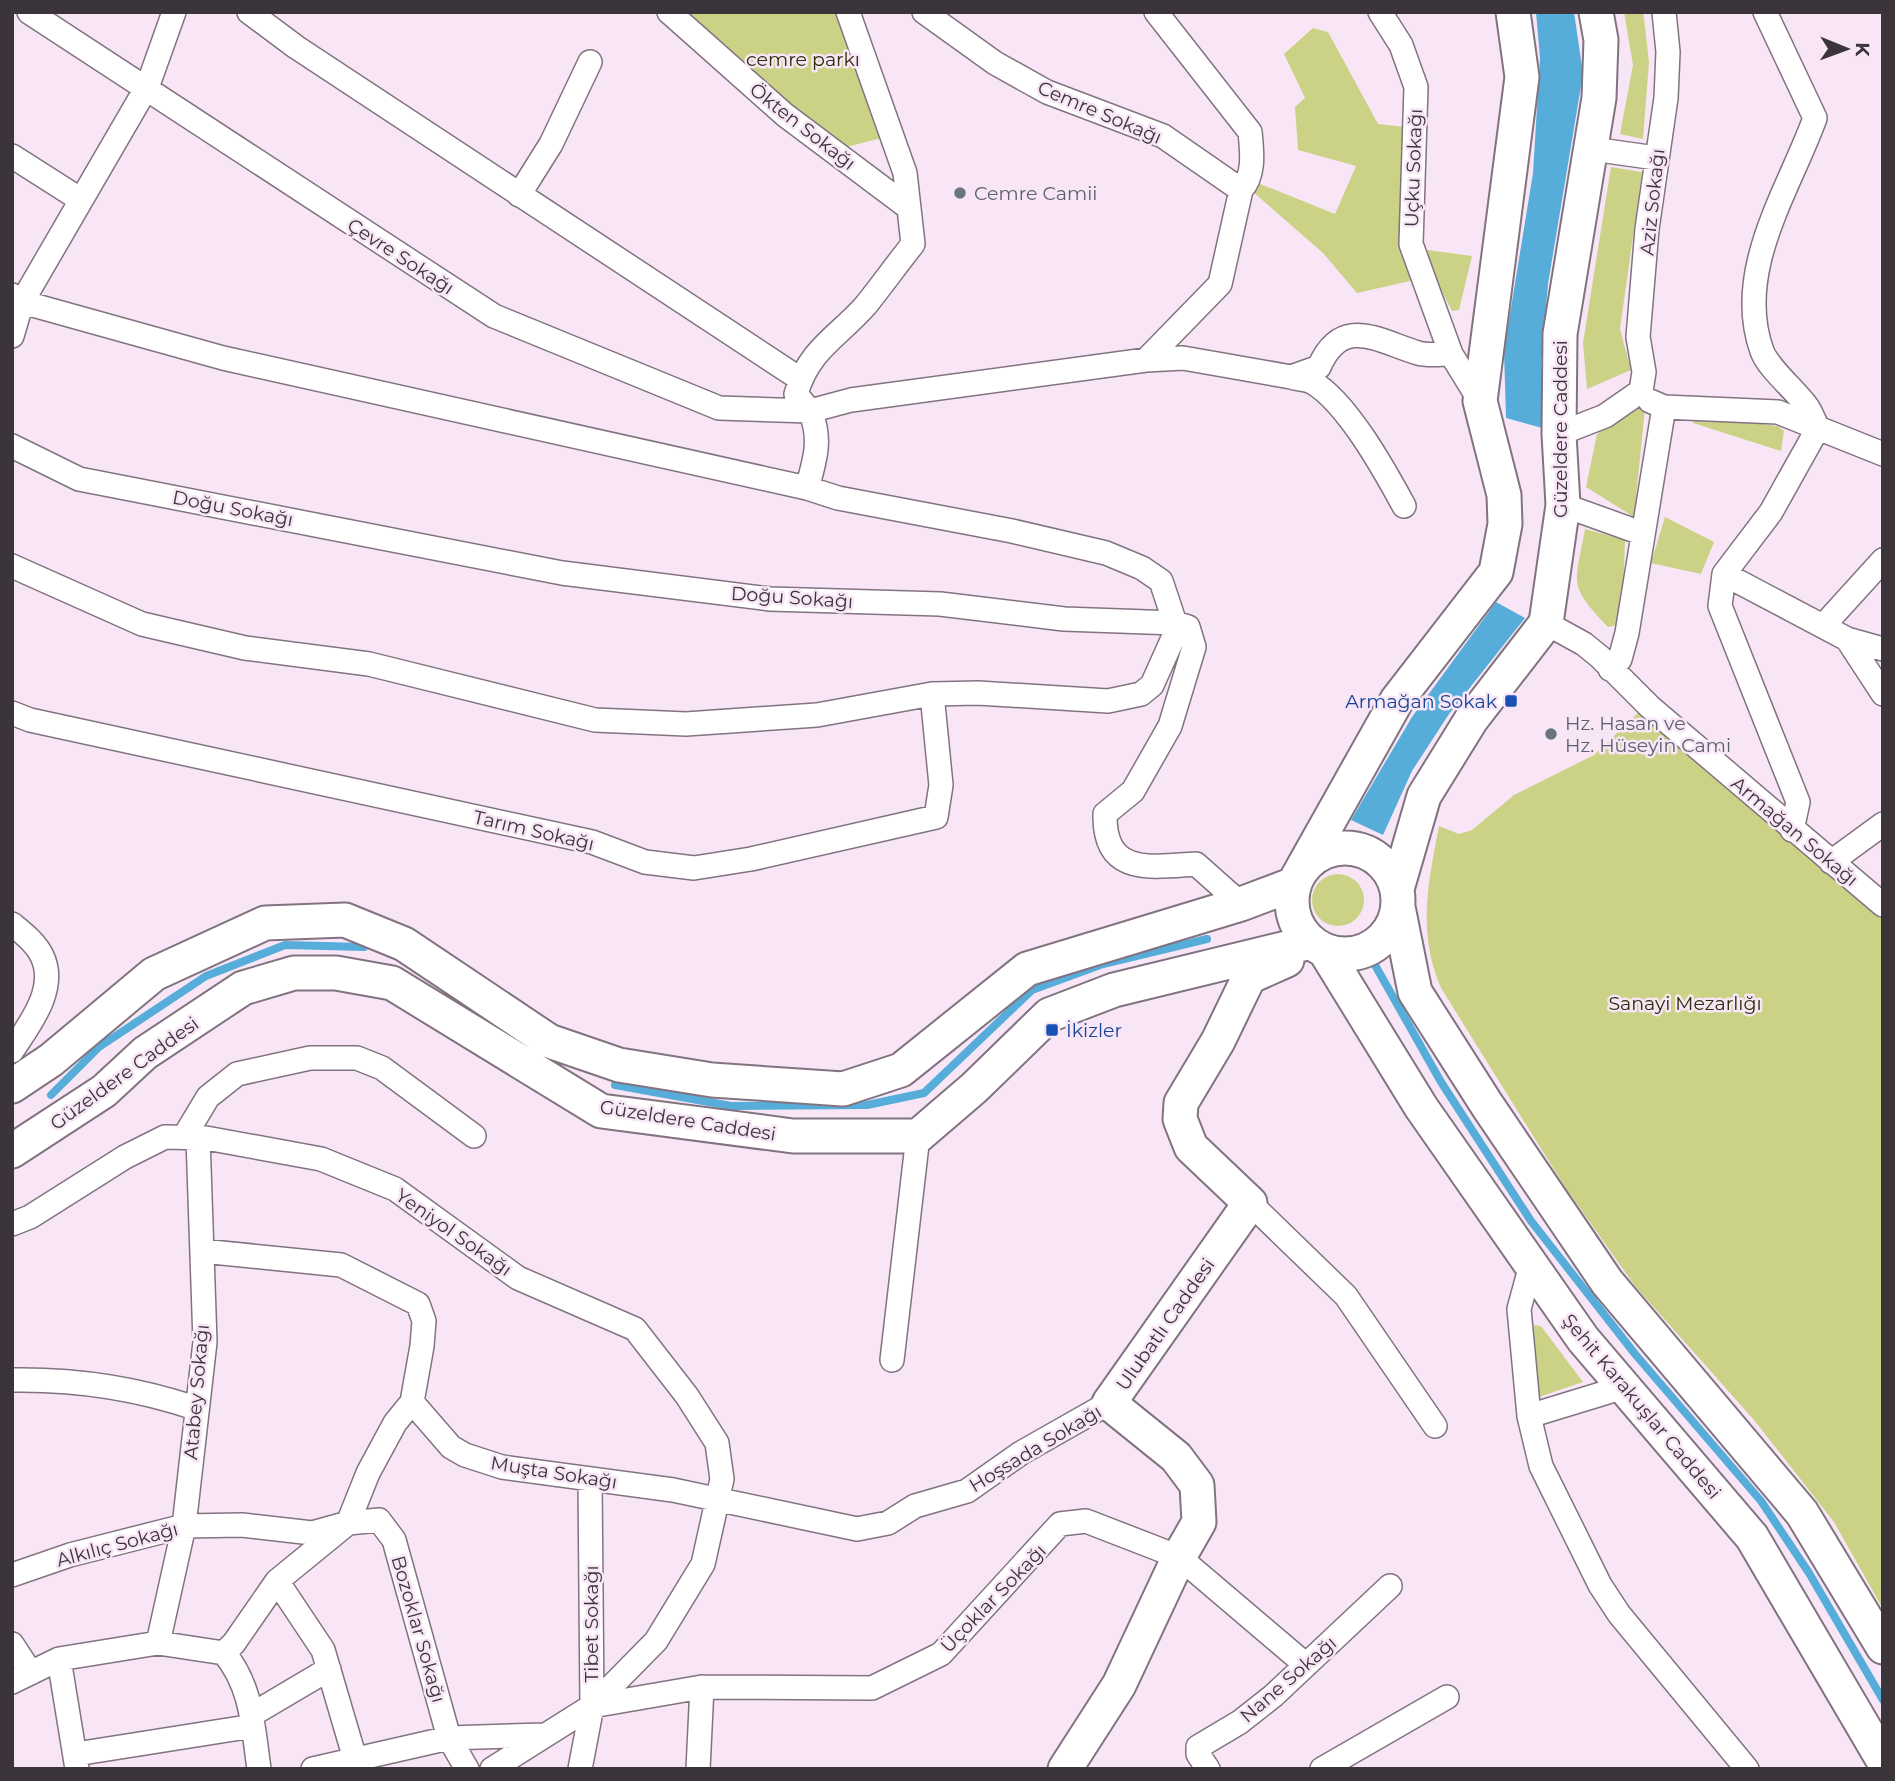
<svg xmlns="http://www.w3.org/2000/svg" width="1895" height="1781" font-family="Montserrat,sans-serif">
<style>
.green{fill:#cbd286}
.water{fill:#56adda}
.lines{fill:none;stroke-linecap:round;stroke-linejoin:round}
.stream{stroke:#56adda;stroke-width:8}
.street-casing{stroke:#827381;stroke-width:26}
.secondary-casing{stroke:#827381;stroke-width:37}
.street{stroke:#fff;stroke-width:23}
.secondary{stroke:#fff;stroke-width:33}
.worship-dot{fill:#6b7280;stroke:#f8e6f6;stroke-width:2.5}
.transit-dot{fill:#1a4fb4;stroke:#f8e6f6;stroke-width:2.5}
.labels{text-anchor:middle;stroke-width:5;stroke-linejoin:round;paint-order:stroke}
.park-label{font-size:19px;fill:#2c2e0a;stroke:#f8e6f6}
.street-label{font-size:19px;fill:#3b343a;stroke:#f8e6f6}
.worship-label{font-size:19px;fill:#5b616d;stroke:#f8e6f6;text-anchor:start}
.transit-label{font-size:19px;fill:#164399;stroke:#f8e6f6;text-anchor:end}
</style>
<rect width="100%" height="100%" fill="#f8e6f6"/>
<path class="green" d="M 679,12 L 835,12 L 885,137 L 843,148 L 790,111 Z
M 1624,12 L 1643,12 L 1644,18 L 1649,62 L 1643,139 L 1620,134 L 1633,65 Z
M 1313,28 L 1328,32 L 1378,124 L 1406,127 L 1419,279 L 1357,293 L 1323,253 L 1252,191 L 1258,183 L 1335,214 L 1356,166 L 1298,150 L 1295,107 L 1305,98 L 1284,54 Z
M 1611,167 L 1642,172 L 1620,329 L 1631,370 L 1587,389 L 1583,343 Z
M 1420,249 L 1472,256 L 1459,310 L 1452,311 Z
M 1645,408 L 1634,517 L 1586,487 L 1597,434 L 1634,409 Z
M 1695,415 L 1778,426 L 1784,431 L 1781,451 L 1693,423 Z
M 1665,517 L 1714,542 L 1701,574 L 1651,563 Z
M 1585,529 L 1625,540 L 1622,624 L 1608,627 C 1567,584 1575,585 1585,529 Z
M 1642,709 L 1883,912 L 1883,1609 L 1834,1522 L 1754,1420 L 1635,1286 L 1565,1187 L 1441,988 C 1417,931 1428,884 1439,826 L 1459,834 L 1472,830 L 1514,795 L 1594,755 Z
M1312 900a26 26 0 1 1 52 0a26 26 0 1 1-52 0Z
M 1534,1325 L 1541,1326 L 1583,1382 L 1536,1398 Z"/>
<path class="water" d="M 1536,12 L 1574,12 L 1583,74 L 1548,284 L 1541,365 L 1546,429 L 1506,418 L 1504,351 L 1533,173 L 1540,58 Z
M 1496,602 L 1525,618 L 1449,714 L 1412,771 L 1383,835 L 1351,820 L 1412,717 Z"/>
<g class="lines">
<path class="stream" d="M 1375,965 L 1441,1082 L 1531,1221 L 1635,1354 L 1761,1501 L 1809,1573 L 1883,1700
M 615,1085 L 731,1106 L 867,1105 L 924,1093 L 1032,990 L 1103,964 L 1207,939
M 51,1095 L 99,1047 L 206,976 L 285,945 L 364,947"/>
<g class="street-casing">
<path id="street" d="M 29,12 L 494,316 L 719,408 L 810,411 C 822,439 815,460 807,488
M 249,12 L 296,47 L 800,379
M 669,12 L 785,115 L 909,208
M 848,12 L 905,173 L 913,244 C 897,264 882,285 866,305 C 838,337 809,349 796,394 L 810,411 L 851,400 L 1146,360 L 1183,358 L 1291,377 L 1319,367 C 1342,314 1378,341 1418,353 C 1428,356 1441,354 1451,354
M 924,12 L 995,63 L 1047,92 L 1163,136 L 1241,190
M 1380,12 L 1401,45 L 1416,87 L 1411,244 L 1451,354 L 1480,401
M 1765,12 L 1815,118 C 1789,190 1733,271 1762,351 C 1768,368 1795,390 1806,405 C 1811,411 1814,421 1818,428 L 1771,512 L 1724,574 L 1720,606 L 1798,802 L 1792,830
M 1592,149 L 1656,158
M 12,156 L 81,200
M 519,195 L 551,144 L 590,62
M 12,295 L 22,302 L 223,358 L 807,488 L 838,498 L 1012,531 L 1106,553 L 1142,568 L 1161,581 L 1175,623 L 1174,636 L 1152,685 L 1141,694 L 1108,701 L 978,693 L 932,694 L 817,715 L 686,724 L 595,720 L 369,664 L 245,648 L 142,624 L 12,566
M 12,336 L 22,302 L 148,85 L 174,12
M 1146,360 L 1220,284 L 1241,190 C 1255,175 1252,152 1250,132 L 1156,12
M 1291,377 C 1297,379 1306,379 1312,382 C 1347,402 1385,471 1404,506
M 1641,391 L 1644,372 L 1638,337 L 1647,229 L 1666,98 L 1668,52 L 1664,12
M 1650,401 L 1664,407 L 1778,412 L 1883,454
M 1559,434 L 1605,416 L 1641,391
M 12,446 L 79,479 L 562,573 L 770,599 L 940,604 L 1064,619 L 1175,623 L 1188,627 L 1194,647 L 1170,726 L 1133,791 L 1105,814 C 1104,876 1150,867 1196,864 L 1241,904
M 1563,505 L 1641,533
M 1724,574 L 1847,639 L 1883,649
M 1546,623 L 1584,644 L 1600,657 L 1650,707 L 1883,905
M 1824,625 L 1883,560
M 1847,639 L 1883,694
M 1610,669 L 1620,659 L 1627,633 L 1664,407
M 12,713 L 30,720 L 592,842 L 645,862 L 694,868 L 751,859 L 936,817 L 941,785 L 932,694
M 1831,862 L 1883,824
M 12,924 C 23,933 36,943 42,956 C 58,989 29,1025 12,1051
M 184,1137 L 208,1097 L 237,1074 L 310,1058 L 357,1058 L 382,1068 L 474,1136
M 1250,1203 L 1346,1296 L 1435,1426
M 12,1224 L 30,1217 L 125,1157 L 165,1137 L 206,1138 L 321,1159 L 395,1189 L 518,1278 L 635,1329 L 687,1396 L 717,1443 L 722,1479 L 703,1564 L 656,1641 L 592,1706 L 492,1769
M 202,1251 L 341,1265 L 418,1304 L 424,1321 L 422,1346 L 412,1402 L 395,1423 L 368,1473 L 348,1523 L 277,1581 L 234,1643 L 224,1653
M 1531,1265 L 1519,1309 L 1529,1416 L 1541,1466 L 1600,1585 L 1619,1614 L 1747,1769
M 892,1360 L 918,1136
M 12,1380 C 74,1379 136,1388 195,1408
M 412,1402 L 451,1447 L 465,1455 L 502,1467 L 673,1490 L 857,1529 L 888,1523 L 915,1506 L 967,1491 L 1021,1453 L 1109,1403
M 1529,1416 L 1624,1387
M 12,1575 L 70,1555 L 184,1526 L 242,1525 L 312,1533 L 348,1523 L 379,1520 L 394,1540 L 449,1738 L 467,1769
M 277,1581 L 323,1650 L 358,1769
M 158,1643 L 184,1526 L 205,1342 L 198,1138
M 12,1644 L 31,1673
M 59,1659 L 77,1769
M 12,1682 L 59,1659 L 158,1643 L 224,1653 C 252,1686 253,1727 259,1769
M 592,1706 L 702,1687 L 872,1688 L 941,1654 L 1060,1524 L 1086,1521 L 1179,1557 L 1306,1665
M 251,1715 L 329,1669
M 76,1754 L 253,1726
M 313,1769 L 449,1738 L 543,1735
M 580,1769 L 592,1706 L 590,1479
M 698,1769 L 702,1687
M 1208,1769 L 1198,1754 L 1198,1747 L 1240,1722 L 1273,1696 L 1390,1586
M 1322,1769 L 1447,1697"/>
</g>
<g class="secondary-casing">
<path id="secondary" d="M1292 901a53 53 0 1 1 106 0a53 53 0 1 1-106 0Z
M 1302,869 L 1397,700 L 1496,572 L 1505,524 L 1504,495 L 1480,401 L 1522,77 L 1513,12
M 1397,889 L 1424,796 L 1471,720 L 1546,623 L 1563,505 L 1559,434 L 1560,334 L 1599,98 L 1601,40 L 1596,12
M 1398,907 L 1415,992 L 1487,1105 L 1607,1282 L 1802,1513 L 1883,1647
M 1325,951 L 1421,1107 L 1583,1339 L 1752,1537 L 1883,1760
M 12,1086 L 51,1060 L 154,974 L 265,923 L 345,920 L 404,944 L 549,1041 L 619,1065 L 712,1080 L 843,1089 L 901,1070 L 1027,969 L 1241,904 L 1294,884
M 12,1151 L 104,1091 L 145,1053 L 243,988 L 294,973 L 336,973 L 392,983 L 601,1111 L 793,1136 L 918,1136 L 974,1088 L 1049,1015 L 1114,990 L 1311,942
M 1065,1769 L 1119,1685 L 1179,1557 L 1199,1522 L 1197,1485 L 1176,1457 L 1109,1403 L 1250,1203 L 1191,1147 L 1180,1119 L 1181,1103 L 1218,1041 L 1249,977 L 1287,960"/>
</g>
<use href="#street" class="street"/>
<use href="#secondary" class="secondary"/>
</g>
<g class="worship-dot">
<circle cx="960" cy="193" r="7"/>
<circle cx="1551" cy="734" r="7"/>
</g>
<g class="transit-dot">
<rect x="1504" y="694" width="14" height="14" rx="3.5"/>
<rect x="1045" y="1023" width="14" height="14" rx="3.5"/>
</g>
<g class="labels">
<g class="park-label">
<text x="803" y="66">cemre parkı</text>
<text x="1685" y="1010">Sanayi Mezarlığı</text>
</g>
<g class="street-label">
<text transform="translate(1100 112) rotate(23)" y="7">Cemre Sokağı</text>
<text transform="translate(803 126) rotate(38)" y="7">Ökten Sokağı</text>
<text transform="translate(1413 168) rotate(-88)" y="7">Uçku Sokağı</text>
<text transform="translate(1652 202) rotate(-84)" y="7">Aziz Sokağı</text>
<text transform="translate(401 256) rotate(33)" y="7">Çevre Sokağı</text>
<text transform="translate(1560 429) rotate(-90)" y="7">Güzeldere Caddesi</text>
<text transform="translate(233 508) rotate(11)" y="7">Doğu Sokağı</text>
<text transform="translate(792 597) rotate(4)" y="7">Doğu Sokağı</text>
<text transform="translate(534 830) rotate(13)" y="7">Tarım Sokağı</text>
<text transform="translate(1795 831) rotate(40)" y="7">Armağan Sokağı</text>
<text transform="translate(124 1073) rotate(-36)" y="7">Güzeldere Caddesi</text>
<text transform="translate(688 1120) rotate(9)" y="7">Güzeldere Caddesi</text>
<text transform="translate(454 1232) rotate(35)" y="7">Yeniyol Sokağı</text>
<text transform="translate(1165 1324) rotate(-55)" y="7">Ulubatlı Caddesi</text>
<text transform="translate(196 1392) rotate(-85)" y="7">Atabey Sokağı</text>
<text transform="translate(1642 1406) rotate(50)" y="7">Şehit Karakuşlar Caddesi</text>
<text transform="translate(1035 1448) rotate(-31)" y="7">Hoşsada Sokağı</text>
<text transform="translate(554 1472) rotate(9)" y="7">Muşta Sokağı</text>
<text transform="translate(117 1544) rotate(-15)" y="7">Alkılıç Sokağı</text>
<text transform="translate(993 1598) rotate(-46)" y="7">Üçoklar Sokağı</text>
<text transform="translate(591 1624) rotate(-90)" y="7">Tibet Sokağı</text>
<text transform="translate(419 1629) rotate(74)" y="7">Bozoklar Sokağı</text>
<text transform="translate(1288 1679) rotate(-41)" y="7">Nane Sokağı</text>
</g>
<g class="worship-label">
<text x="974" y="200">Cemre Camii</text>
<text x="1565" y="730">Hz. Hasan ve<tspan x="1565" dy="22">Hz. Hüseyin Cami</tspan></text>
</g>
<g class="transit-label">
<text x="1497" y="708">Armağan Sokak</text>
<text x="1066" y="1037" text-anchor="start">İkizler</text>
</g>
</g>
<rect width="1895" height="1781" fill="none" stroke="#3b343a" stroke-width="28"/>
<g transform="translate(1846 49) rotate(91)" stroke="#f8e6f6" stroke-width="5" paint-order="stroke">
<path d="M0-5L12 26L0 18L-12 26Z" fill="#3b343a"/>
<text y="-10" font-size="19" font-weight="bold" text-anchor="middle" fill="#3b343a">K</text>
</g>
</svg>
